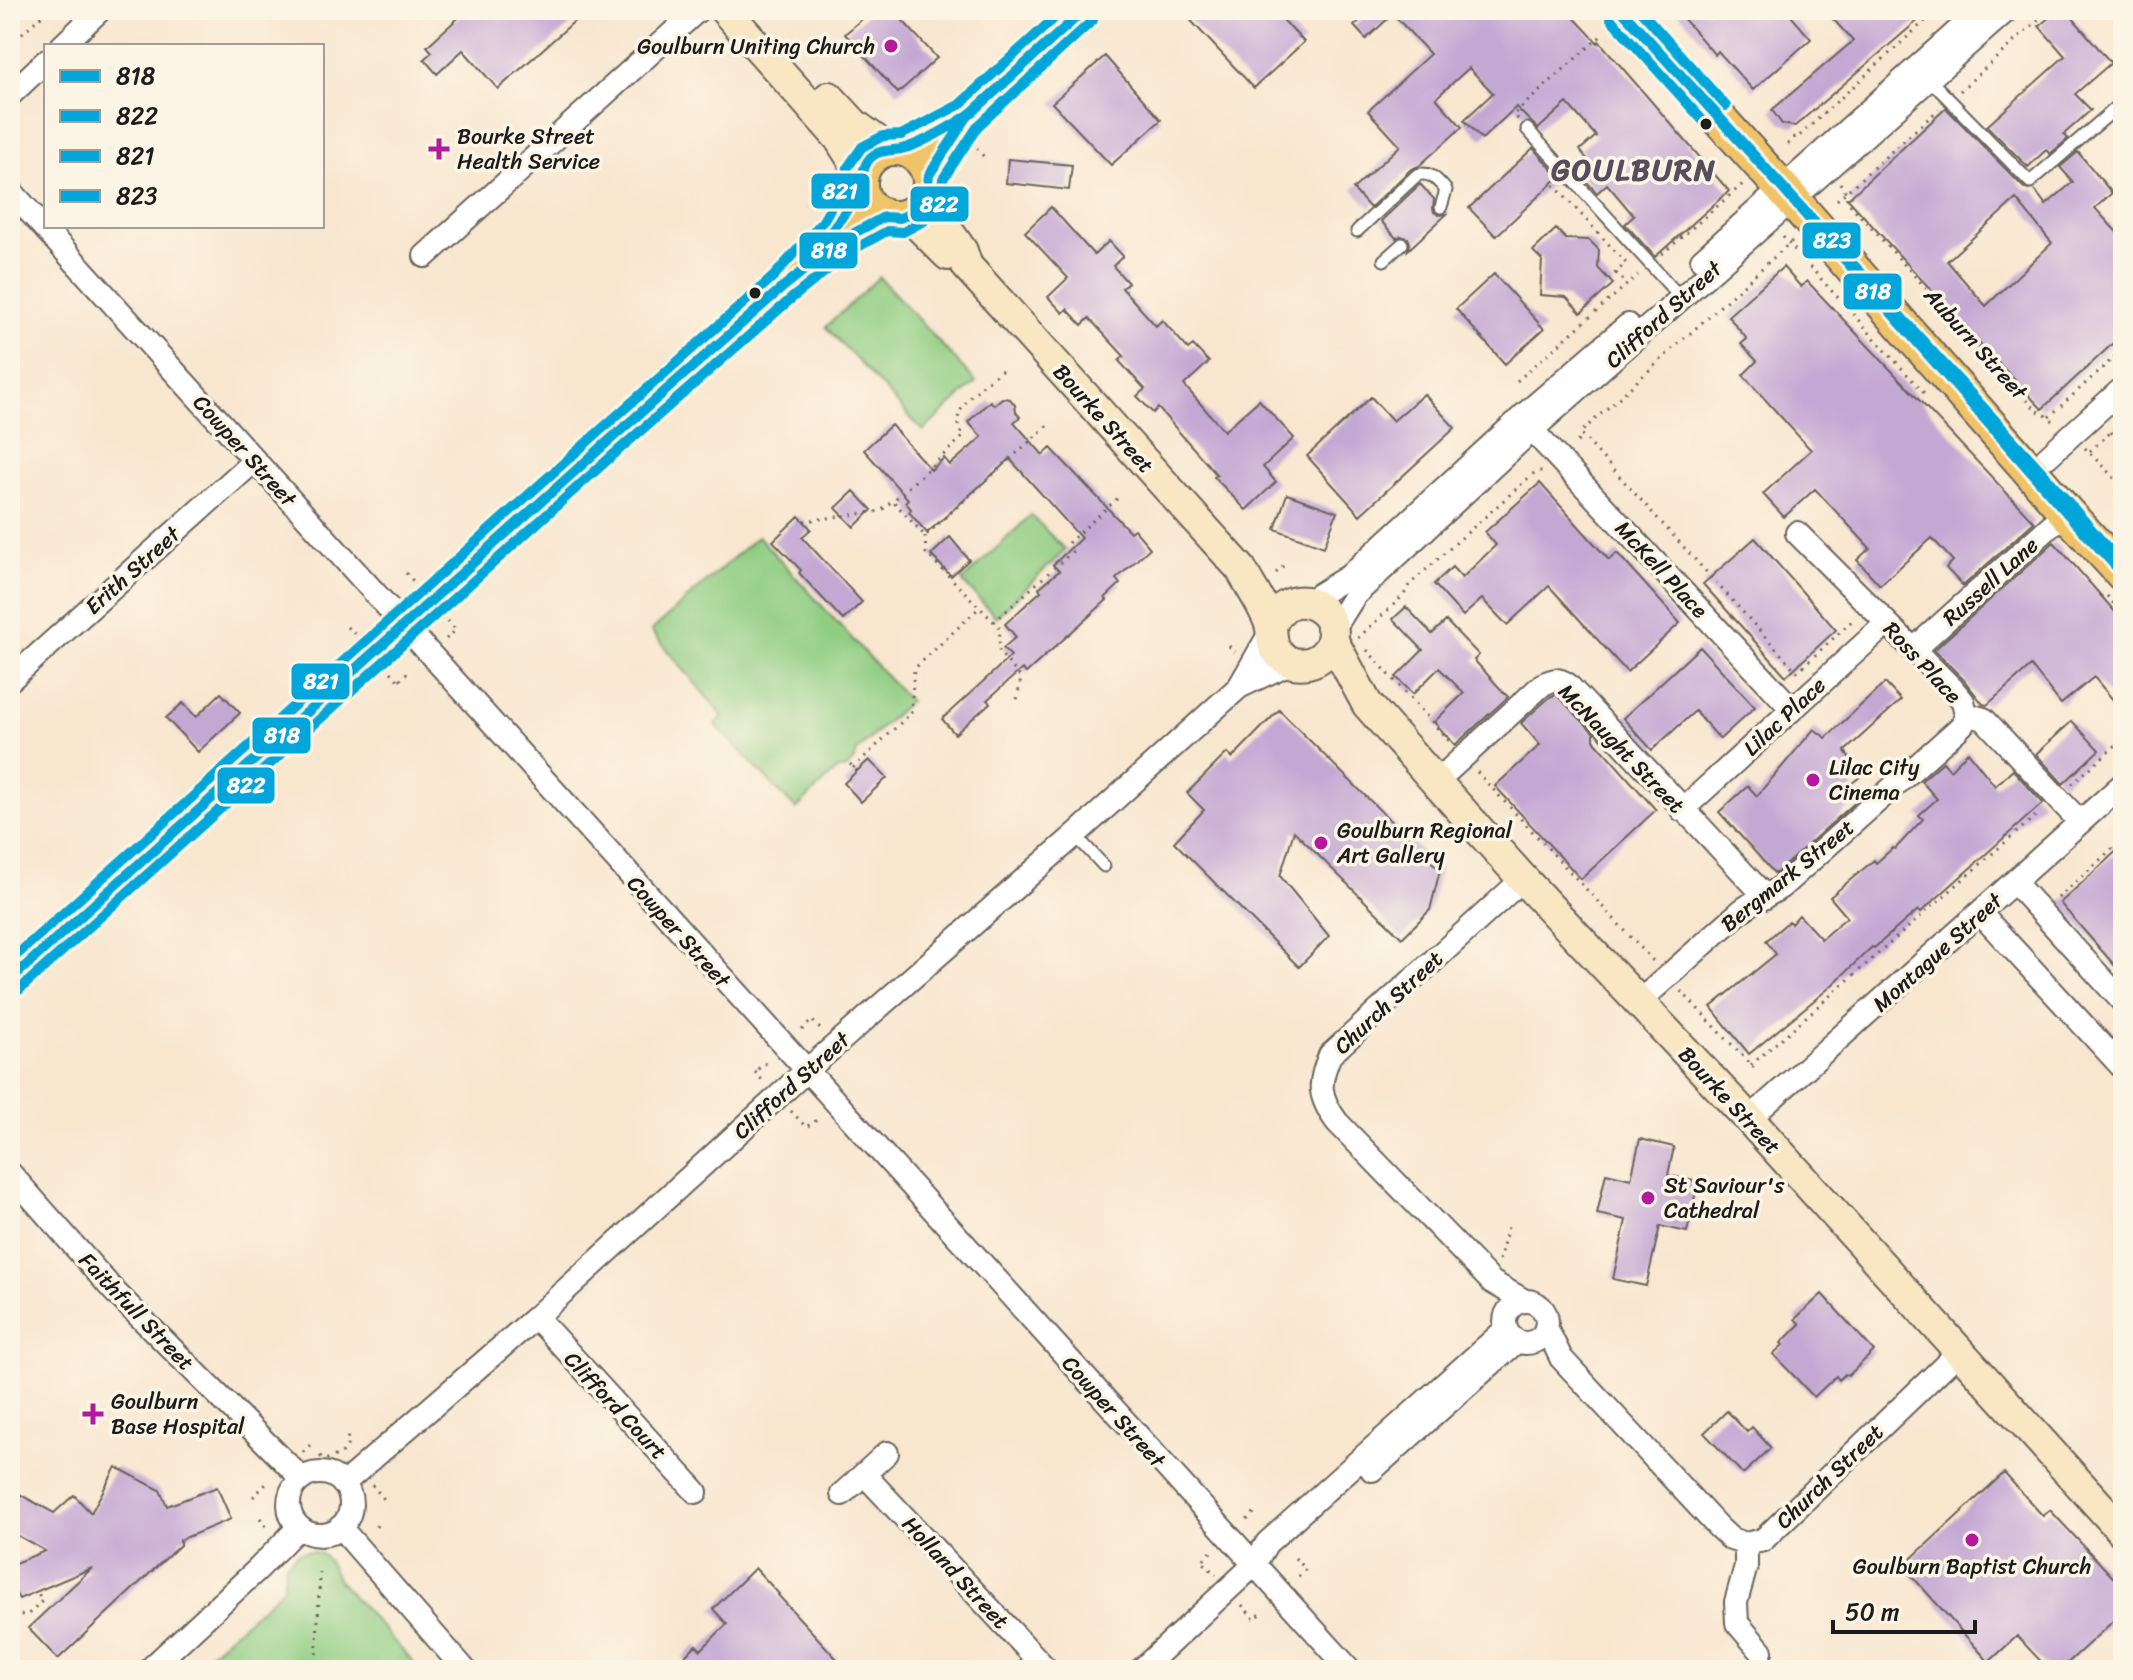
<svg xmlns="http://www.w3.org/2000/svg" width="2133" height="1680" font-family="Sriracha,sans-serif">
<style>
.green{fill:#90cd83;stroke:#567450;stroke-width:2}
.building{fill:#c4a8d4;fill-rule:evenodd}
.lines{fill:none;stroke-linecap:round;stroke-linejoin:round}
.lane-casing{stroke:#69635b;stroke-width:15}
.street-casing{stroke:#69635b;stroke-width:26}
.secondary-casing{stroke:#69635b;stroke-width:34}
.primary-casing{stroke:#69635b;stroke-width:38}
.path{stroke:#69635b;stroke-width:3;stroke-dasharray:2 6;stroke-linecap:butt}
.lane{stroke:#fff;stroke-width:11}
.street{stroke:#fff;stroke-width:22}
.secondary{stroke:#f9e7c3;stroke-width:30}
.primary{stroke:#f0c369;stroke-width:34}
.bus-1-casing{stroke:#fcf5e5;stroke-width:16}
.bus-2-casing{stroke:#fcf5e5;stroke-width:16}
.bus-3-casing{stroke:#fcf5e5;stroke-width:16}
.bus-4-casing{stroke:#fcf5e5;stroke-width:16}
.bus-1{stroke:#03a6da;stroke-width:10}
.bus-2{stroke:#03a6da;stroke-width:10}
.bus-3{stroke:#03a6da;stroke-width:10}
.bus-4{stroke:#03a6da;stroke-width:10}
.poi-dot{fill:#b5179e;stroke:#fcf5e5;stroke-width:3}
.bus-dot{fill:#1c1c1c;stroke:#fcf5e5;stroke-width:3}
.labels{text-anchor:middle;stroke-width:7;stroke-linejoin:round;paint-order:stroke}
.poi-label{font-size:22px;fill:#1c1c1c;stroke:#fcf5e5;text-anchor:start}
.street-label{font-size:22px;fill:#1c1c1c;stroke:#fcf5e5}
.district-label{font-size:30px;font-weight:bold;letter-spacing:2px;fill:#574d5c;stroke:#fcf5e5}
.line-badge{stroke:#fcf5e5;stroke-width:3}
.badge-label{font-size:22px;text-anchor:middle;font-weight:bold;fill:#fff}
</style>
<rect width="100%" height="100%" fill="#fcf5e5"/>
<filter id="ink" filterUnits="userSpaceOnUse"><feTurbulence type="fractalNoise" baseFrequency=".0125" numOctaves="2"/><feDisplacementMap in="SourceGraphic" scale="16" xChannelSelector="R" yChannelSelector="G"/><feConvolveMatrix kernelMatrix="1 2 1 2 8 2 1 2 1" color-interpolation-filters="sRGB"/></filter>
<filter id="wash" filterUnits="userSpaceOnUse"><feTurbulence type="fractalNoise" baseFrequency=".006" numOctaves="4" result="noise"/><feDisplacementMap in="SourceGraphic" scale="32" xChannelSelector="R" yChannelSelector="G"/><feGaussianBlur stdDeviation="1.8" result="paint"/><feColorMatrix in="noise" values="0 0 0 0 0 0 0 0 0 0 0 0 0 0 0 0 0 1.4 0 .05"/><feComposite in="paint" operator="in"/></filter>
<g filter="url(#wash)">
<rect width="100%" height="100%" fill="#f8e6cf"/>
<path class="green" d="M 879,277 L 976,382 L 923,431 L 826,327 Z
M 1031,515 L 1065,550 L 996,617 L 962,581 Z
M 758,536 L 909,701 L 857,751 L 855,759 L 847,768 L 838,769 L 796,809 L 715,725 L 723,716 L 651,631 Z
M 307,1551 C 331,1552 328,1566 340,1582 L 420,1670 L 191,1670 L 279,1592 L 283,1586 L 286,1564 L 298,1553 Z"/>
<g id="blocks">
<path class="building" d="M 467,10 L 587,10 L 498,89 L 463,50 L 437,74 L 424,59 L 432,52 L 427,46 Z
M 872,10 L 893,10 L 937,58 L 898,93 L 845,34 Z
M 1181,10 L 1274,10 L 1304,42 L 1254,88 Z
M 1371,10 L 1567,10 L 1598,43 L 1599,41 L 1729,191 L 1655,257 L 1625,224 L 1634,216 L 1607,184 L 1597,193 L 1575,169 L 1587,159 L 1580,150 L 1596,136 L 1567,103 L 1538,129 L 1516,107 L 1482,139 L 1464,120 L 1493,93 L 1469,68 L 1436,98 L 1462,127 L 1419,166 L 1411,169 L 1370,208 L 1353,189 L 1400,146 L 1368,111 L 1430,54 L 1393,14 L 1366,39 L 1354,26 Z
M 1676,10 L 1786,10 L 1811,39 L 1753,90 L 1718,51 L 1715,55 Z
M 1840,10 L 1930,10 L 1795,126 L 1782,124 L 1772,110 L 1853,41 L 1832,18 Z
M 2058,10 L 2066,10 L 2111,63 L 2075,94 L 2091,110 L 2064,134 L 2068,139 L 2050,154 L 2046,150 L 2028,167 L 1987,126 L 2065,56 L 2039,26 Z
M 1105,56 L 1161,120 L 1111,165 L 1052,103 Z
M 1946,108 L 2024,188 L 2028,190 L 2034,189 L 2046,205 L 2073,182 L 2060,167 L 2078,152 L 2112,193 L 2095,208 L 2123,239 L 2123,334 L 2042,409 L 1986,350 L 1848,199 ZM 2016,199 L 2052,243 L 1986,306 L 1947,261 Z
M 1533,148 L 1559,177 L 1496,236 L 1469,208 Z
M 1008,159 L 1072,165 L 1069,190 L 1006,183 Z
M 1420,184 L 1434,199 L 1433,208 L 1434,212 L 1439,215 L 1447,214 L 1408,250 L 1410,243 L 1408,238 L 1401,236 L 1396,238 L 1381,221 Z
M 1051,207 L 1094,255 L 1109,241 L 1123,256 L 1113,266 L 1128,283 L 1122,288 L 1156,326 L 1162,320 L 1188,349 L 1193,345 L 1209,362 L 1184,385 L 1224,431 L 1259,400 L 1294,438 L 1263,467 L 1276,482 L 1246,510 L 1214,477 L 1217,475 L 1158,408 L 1153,413 L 1137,396 L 1145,389 L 1119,361 L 1124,356 L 1089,318 L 1082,325 L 1067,309 L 1063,313 L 1048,297 L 1068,278 L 1025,232 Z
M 1556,229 L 1566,239 L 1589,240 L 1599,250 L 1598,268 L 1613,284 L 1581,313 L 1566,297 L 1540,295 L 1542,260 L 1533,251 Z
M 1783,267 L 1801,287 L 1807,281 L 2034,522 L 1963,586 L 1946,568 L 1953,561 L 1932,538 L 1880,585 L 1857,560 L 1870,548 L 1815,489 L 1784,517 L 1763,494 L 1811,450 L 1743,375 L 1757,361 L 1741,344 L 1747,339 L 1728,316 Z
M 1494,274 L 1544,329 L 1505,364 L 1456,309 Z
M 1424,394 L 1455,428 L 1360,515 L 1307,456 L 1371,397 L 1393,421 Z
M 1002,398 L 1010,399 L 1015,405 L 1016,412 L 1020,417 L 1014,422 L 1043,455 L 1051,448 L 1130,532 L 1134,529 L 1150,548 L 1116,579 L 1120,584 L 1105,598 L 1107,600 L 1026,673 L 1022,669 L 987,700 L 990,703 L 955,734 L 942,719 L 1011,656 L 1003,648 L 1016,637 L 1005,624 L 1041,591 L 1039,588 L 1059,571 L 1053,565 L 1081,538 L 1010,459 L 927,533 L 909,512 L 911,509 L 905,502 L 908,499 L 864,450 L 891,425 L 931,470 L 944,458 L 950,465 L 982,437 L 968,422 L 990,401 L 994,405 Z
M 1540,483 L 1609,560 L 1617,553 L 1680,623 L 1627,672 L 1549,586 L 1507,625 L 1482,599 L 1463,616 L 1434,584 L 1452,567 L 1462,578 L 1496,545 L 1485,532 Z
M 854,491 L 872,510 L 854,527 L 836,508 Z
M 1287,494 L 1337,512 L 1324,547 L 1275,529 Z
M 799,516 L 811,529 L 802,537 L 862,602 L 843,620 L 799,573 L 801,570 L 773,541 Z
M 950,537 L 969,560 L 951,576 L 931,555 Z
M 1755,538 L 1836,630 L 1786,676 L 1703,584 Z
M 2054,542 L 2123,621 L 2123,712 L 2094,677 L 2061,704 L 2031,666 L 1987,705 L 1983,704 L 1963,679 L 1934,650 Z
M 1406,607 L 1432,634 L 1446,621 L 1479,655 L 1474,660 L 1508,697 L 1455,745 L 1434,722 L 1464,693 L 1439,668 L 1413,694 L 1396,677 L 1423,650 L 1393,619 Z
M 1700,647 L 1755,707 L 1720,739 L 1695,711 L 1652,750 L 1623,718 Z
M 1885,683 L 1901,700 L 1845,751 L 1861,776 L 1851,784 L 1859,799 L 1775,874 L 1719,812 L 1748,786 L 1757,796 L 1814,729 L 1826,738 Z
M 221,693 L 240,713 L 198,752 L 166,718 L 183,703 L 196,717 Z
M 1556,694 L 1594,733 L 1594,740 L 1656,810 L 1581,879 L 1495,786 L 1540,745 L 1521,723 L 1550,697 Z
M 1279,710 L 1440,870 L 1430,910 L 1402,938 L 1294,831 L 1280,876 L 1329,936 L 1299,967 L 1174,842 L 1204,810 L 1187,793 L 1227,753 L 1232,758 Z
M 2072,721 L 2099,750 L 2063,784 L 2036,754 Z
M 1968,752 L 1995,786 L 2013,770 L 2043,803 L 1920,913 L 1918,910 L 1874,948 L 1872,947 L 1829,988 L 1749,1054 L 1711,1007 L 1776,954 L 1766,941 L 1789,921 L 1791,924 L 1799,915 L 1821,939 L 1847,917 L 1830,897 L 1874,860 L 1876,863 L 1893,848 L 1895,849 L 1923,819 L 1919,815 L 1937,799 L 1921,781 L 1943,762 L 1950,770 Z
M 869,760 L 887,778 L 861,802 L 844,783 Z
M 2123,845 L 2123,975 L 2060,903 Z
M 1640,1139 L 1674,1147 L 1668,1175 L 1698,1182 L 1687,1232 L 1660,1226 L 1646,1286 L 1613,1279 L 1626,1220 L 1597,1214 L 1606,1173 L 1631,1179 Z
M 1822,1294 L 1874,1351 L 1848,1376 L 1845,1374 L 1839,1380 L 1836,1376 L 1814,1397 L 1773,1354 L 1783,1345 L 1781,1343 L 1800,1324 L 1795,1319 Z
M 1727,1411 L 1747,1432 L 1752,1427 L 1771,1448 L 1743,1474 L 1704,1433 Z
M 116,1467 L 160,1490 L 167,1506 L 217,1487 L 231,1519 L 180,1540 L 180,1545 L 58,1659 L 28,1628 L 92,1568 L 19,1599 L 15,1592 L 10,1596 L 10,1565 L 45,1551 L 10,1531 L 10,1489 L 54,1513 L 74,1495 L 91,1513 Z
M 2004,1473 L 2043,1516 L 2050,1510 L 2123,1588 L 2123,1612 L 2060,1670 L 2049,1670 L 2017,1636 L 1989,1662 L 1903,1566 Z
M 755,1568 L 779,1594 L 778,1595 L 847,1670 L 694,1670 L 683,1658 L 696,1645 L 701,1650 L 727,1624 L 713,1609 Z"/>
</g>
</g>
<g filter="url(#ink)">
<use href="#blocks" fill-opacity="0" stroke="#69635b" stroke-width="2"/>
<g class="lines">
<g class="lane-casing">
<path id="lane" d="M 1930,80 L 2030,182 L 2123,102
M 1527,129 L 1681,298
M 1357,231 L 1417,175 C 1431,171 1437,180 1446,190 L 1441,207
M 1384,260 L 1402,244
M 1075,835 L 1104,866"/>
</g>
<g class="street-casing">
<path id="street" d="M 62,46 L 100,10
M 10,95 L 46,61
M 10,190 L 1350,1670
M 425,256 L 698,10
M 1702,260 L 1981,10
M 1532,430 L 1792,709
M 2047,457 L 2123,388
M 1797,533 L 1952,688 L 1963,701 L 1966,714
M 1307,602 L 1349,576 L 1526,413 L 1628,325
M 1333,630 L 1355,595 L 1532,430 L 2007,10
M 1914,649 L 2066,512
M 10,680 L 254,461
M 1239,687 L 1270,633
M 1966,714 L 1984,719 L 2080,822
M 1436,782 L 1542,685 C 1553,679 1558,678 1568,685 C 1633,754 1696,823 1761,892 L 1764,898
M 1682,810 L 1887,623
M 1523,879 L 1330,1055 C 1318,1083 1318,1096 1337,1122 L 1492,1282 L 1525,1301
M 2014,882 L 2123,1002
M 1980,913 L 2123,1068
M 1640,1001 L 1741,911 C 1753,901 1768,896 1781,887 L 1957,730 L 1963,724 L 1966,714
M 1749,1119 L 2123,784
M 10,1173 L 113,1290 L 302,1479
M1505 1322a21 21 0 1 1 42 0a21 21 0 1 1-42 0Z
M 536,1317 L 696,1492
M 1546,1327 L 1561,1358 L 1719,1528 L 1731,1539 L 1746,1544 L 1763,1540 L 1960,1351
M 1372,1470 L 1517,1341
M289 1504a31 31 0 1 1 62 0a31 31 0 1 1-62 0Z
M 864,1474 L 1047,1670
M 343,1484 L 536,1317 L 806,1071 L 1075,835 L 1239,687 L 1292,662
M 842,1494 L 887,1453
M 340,1527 L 465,1670
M 1746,1544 L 1746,1566 L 1736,1602 L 1737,1623 L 1761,1651
M 149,1670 L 258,1569 L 299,1527
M 1141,1670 L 1254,1565 L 1267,1543 L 1506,1329"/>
</g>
<g class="secondary-casing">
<path id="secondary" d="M 725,10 L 839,138 L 861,173
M 829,97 L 855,125 L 888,149
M 926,199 L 962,251 L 967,266 L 1241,569 C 1249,585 1265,608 1270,624 C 1273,634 1270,644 1278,653 C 1282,658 1288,661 1293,663 C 1303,665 1314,663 1322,656 C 1359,622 1292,571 1271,626
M 908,215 L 948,255
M 1332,639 L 1367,704 L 1436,782 L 1523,879 L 1749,1119 L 2123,1532"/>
</g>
<g class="primary-casing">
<path id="primary" d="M 1621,10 L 1781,187 L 2066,512 L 2123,574
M860 183a35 35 0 1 1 70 0a35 35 0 1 1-70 0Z
M 904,149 L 967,117 L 1084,10
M 10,980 L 604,445 L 783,287 L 843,239 L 884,217"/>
</g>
<path class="path" d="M 1683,17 L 1690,10
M 10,44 L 48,10
M 1960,91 L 2049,10
M 1518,119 L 1514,114 L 1602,35
M 972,142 L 984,157
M 1788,144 L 1795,137 L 1797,138 L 1937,10
M 1840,183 L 1846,192 L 1847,201 L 2036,410 L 2049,417 L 2055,423
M 1554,185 L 1626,263 L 1609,279
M 1837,200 L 1939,109
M 1783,237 L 1925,394
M 1792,241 L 1580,433 L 1800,675
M 1662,254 L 1744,183
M 1616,273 L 1625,282
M 1002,370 C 985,384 942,412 964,436 L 893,501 L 925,536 L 1050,423
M 1517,381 L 1638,275
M 2049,417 L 2123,349
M 2111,432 L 2123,446
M 1577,442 L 1583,437
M 2085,448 L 2123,487
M 2090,451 L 2123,421
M 804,521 L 881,511 L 892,501
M 925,536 L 926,553 L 1000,628 L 999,652 L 1021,678 L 1017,700
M 1068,543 L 1118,498
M 406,573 L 414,582
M 1276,573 L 1287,562
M 2107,596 L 2123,614
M 994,622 L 1074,550
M 347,627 L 356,635
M 1358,638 L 1404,595 L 1409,585 L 1534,473 L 1537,471 L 1544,471
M 446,639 L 456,630 L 448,621
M 1229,646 L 1235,652
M 1367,650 L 1451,743
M 391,672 L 399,681
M 1797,672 L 1853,620
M 400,680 L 409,671
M 850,764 L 857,771
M 853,768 L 911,713 L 914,669 L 980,607
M 1477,772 L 1654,962
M 2072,784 L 2123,739
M 2058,898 L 2123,839
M 1681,991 L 1755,1069
M 802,1030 L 812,1020 L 820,1029
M 1751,1065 L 2040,812
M 758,1069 L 766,1063
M 755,1072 L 764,1082
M 791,1111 L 806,1127 L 817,1120
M 1499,1260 L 1508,1227
M 303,1452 L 310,1445
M 342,1453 L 347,1446 L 348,1432
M 320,1456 L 325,1460 L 342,1453 L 344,1455
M 372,1485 L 384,1499
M 253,1497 L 266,1484
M 260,1518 L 268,1529
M 1247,1520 L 1256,1511
M 376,1527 L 379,1521
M 1211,1552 L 1202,1561 L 1216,1575
M 1295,1558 L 1306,1569 L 1298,1577
M 10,1603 C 22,1623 29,1615 42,1601 L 37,1591
M 1242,1605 L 1254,1619 L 1265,1611
M 316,1670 L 320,1569"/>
<use href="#lane" class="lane"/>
<use href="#street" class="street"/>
<use href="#secondary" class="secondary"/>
<use href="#primary" class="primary"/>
<g class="bus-1-casing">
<path id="bus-1" d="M 1621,10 L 1781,187 L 2066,512 L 2123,574
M 809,258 C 826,238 849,212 859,187 C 863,177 862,167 870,158 C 880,148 893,152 905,148 C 921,144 964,120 976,109
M 10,980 L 604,445 L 783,287 L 843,239 L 884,217 L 900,218 L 915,211 L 926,199 L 929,175 L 967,117 L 1084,10"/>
</g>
<g class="bus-2-casing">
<path id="bus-2" d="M 1611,19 L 1706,124
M 19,990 L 613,455 L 792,298 L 851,251 L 887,231 L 903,232 L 924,221 L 939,205 L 943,179 L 978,126 L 1093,20"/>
</g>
<g class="bus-3-casing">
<path id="bus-3" d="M 1640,10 L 1726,106
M 10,961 L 595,435 L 773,277 L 823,221 L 846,181 L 848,167 L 862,147 L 883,136 L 901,135 L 959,105 L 1063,10"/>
</g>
<g class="bus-4-casing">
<path id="bus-4" d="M 1630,19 L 2044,474 L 2112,553"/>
</g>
<use href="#bus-1" class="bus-1"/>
<use href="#bus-2" class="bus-2"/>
<use href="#bus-3" class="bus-3"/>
<use href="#bus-4" class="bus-4"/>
</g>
</g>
<g class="poi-dot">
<circle cx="891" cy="46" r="8"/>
<path d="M435 137h8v8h8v8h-8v8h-8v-8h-8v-8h8z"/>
<circle cx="1813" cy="780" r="8"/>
<circle cx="1321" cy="843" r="8"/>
<circle cx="1648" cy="1198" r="8"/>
<path d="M89 1402h8v8h8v8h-8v8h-8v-8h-8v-8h8z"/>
<circle cx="1972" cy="1540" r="8"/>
</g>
<g class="bus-dot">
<circle cx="1706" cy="124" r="7"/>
<circle cx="755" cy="293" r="7"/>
</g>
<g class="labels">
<g class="poi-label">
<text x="875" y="54" text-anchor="end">Goulburn Uniting Church</text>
<text x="457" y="144">Bourke Street<tspan x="457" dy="25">Health Service</tspan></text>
<text x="1829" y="775">Lilac City<tspan x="1829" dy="25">Cinema</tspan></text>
<text x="1337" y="838">Goulburn Regional<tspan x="1337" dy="25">Art Gallery</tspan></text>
<text x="1664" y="1193">St Saviour's<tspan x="1664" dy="25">Cathedral</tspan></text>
<text x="111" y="1409">Goulburn<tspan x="111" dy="25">Base Hospital</tspan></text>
<text x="1972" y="1574" text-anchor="middle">Goulburn Baptist Church</text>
</g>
<g class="street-label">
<text transform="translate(1663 314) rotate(-42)" y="8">Clifford Street</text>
<text transform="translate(1976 343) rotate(48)" y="8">Auburn Street</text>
<text transform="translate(1104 418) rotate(48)" y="8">Bourke Street</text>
<text transform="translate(245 450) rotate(48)" y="8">Cowper Street</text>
<text transform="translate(1662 569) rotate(47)" y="8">McKell Place</text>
<text transform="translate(132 570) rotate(-42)" y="8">Erith Street</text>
<text transform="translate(1990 581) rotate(-42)" y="8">Russell Lane</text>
<text transform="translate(1923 662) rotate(47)" y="8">Ross Place</text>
<text transform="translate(1784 716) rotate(-43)" y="8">Lilac Place</text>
<text transform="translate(1622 748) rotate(46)" y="8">McNaught Street</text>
<text transform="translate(1787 875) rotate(-39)" y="8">Bergmark Street</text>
<text transform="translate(679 931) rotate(48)" y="8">Cowper Street</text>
<text transform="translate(1937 952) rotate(-42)" y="8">Montague Street</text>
<text transform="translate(1388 1002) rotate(-43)" y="8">Church Street</text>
<text transform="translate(791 1085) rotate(-42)" y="8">Clifford Street</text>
<text transform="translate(1730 1100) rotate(47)" y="8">Bourke Street</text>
<text transform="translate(137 1311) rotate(46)" y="8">Faithfull Street</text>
<text transform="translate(616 1405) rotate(47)" y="8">Clifford Court</text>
<text transform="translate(1114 1411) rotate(48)" y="8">Cowper Street</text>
<text transform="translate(1829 1476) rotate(-44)" y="8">Church Street</text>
<text transform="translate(956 1572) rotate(47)" y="8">Holland Street</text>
</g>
<g class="district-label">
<text x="1634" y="180">GOULBURN</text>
</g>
</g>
<g class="line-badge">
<rect x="810" y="172" width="61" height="38" rx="8" fill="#03a6da"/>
<rect x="909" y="185" width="61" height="38" rx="8" fill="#03a6da"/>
<rect x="1801" y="221" width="61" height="39" rx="8" fill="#03a6da"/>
<rect x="798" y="231" width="61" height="39" rx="8" fill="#03a6da"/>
<rect x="1842" y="272" width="61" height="39" rx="8" fill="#03a6da"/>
<rect x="290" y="662" width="61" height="39" rx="8" fill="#03a6da"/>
<rect x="251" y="716" width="61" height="39" rx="8" fill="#03a6da"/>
<rect x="216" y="766" width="60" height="39" rx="8" fill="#03a6da"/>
</g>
<g class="badge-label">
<text x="840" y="199">821</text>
<text x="939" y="212">822</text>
<text x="1832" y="248">823</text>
<text x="829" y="258">818</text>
<text x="1873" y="299">818</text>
<text x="321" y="689">821</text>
<text x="282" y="743">818</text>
<text x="246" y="793">822</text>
</g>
<rect width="2133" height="1680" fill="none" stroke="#fcf5e5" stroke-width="40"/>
<rect x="44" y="44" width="280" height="184" fill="#fcf5e5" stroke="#a29e95" stroke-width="2"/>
<rect x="60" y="70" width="40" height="12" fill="#03a6da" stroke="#a29e95" stroke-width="2"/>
<text x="116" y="84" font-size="24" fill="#1c1c1c">818</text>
<rect x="60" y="110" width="40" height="12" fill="#03a6da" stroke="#a29e95" stroke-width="2"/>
<text x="116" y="124" font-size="24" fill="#1c1c1c">822</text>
<rect x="60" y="150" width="40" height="12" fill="#03a6da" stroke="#a29e95" stroke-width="2"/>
<text x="116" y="164" font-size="24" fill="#1c1c1c">821</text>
<rect x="60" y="190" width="40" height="12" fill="#03a6da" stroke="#a29e95" stroke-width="2"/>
<text x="116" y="204" font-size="24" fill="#1c1c1c">823</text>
<path d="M1833 1620v12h142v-12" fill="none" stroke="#1c1c1c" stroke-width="4"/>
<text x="1845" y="1620" font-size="24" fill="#1c1c1c" stroke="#fcf5e5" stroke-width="6" paint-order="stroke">50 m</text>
</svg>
